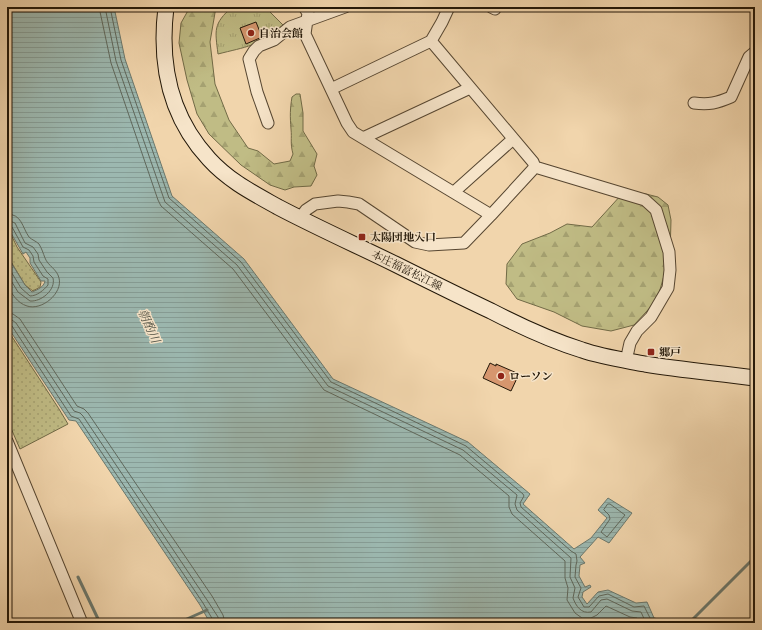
<svg xmlns="http://www.w3.org/2000/svg" width="762" height="630" font-family="'Libre Caslon Text','Noto Serif JP',serif">
<style>
.grass{fill:url(#grass-dots);stroke:#716a46}
.forest{fill:url(#forest-firs);stroke:#716a46}
.park{fill:url(#park-tufts);stroke:#716a46}
.water{fill:url(#water-rules);stroke:#6b786d}
.lines{fill:none;stroke-linecap:round;stroke-linejoin:round}
.shore{stroke:#5f685c;stroke-width:1}
.stream{stroke:#6b786d;stroke-width:3}
.building{fill:#d6966e;stroke:#221708}
.street-casing{stroke:#564631;stroke-width:13}
.secondary-casing{stroke:#221708;stroke-width:17}
.street{stroke:#f6e4c9;stroke-width:11}
.secondary{stroke:#f6e4c9;stroke-width:15}
.poi-dot{fill:#8f2418;stroke:#f6e4c9;stroke-width:1.5}
.labels{text-anchor:middle;stroke-width:3;stroke-linejoin:round;paint-order:stroke}
.poi-label{font-size:11px;font-weight:bold;fill:#221708;stroke:#f6e4c9;text-anchor:start}
.street-label{font-size:11px;fill:#221708;stroke:#f6e4c9}
.water-label{font-size:12px;font-style:italic;fill:#4d4f43;stroke:#f6e4c9}
</style>
<defs>
<pattern id="grass-dots" width="8" height="8" patternUnits="userSpaceOnUse"><rect width="8" height="8" fill="#c0bc85"/><path d="M2 2h.1M6 6h.1" fill="none" stroke="#a5a171" stroke-width="1.8" stroke-linecap="round"/></pattern>
<pattern id="forest-firs" width="22" height="20" patternUnits="userSpaceOnUse"><rect width="22" height="20" fill="#c0bc85"/><path d="M5 1l3.5 6h-7zM16 11l3.5 6h-7z" fill="#a5a171"/></pattern>
<pattern id="park-tufts" width="24" height="20" patternUnits="userSpaceOnUse"><rect width="24" height="20" fill="#c0bc85"/><path d="M3 7l-1-3M5 7V3M7 7l1-3M15 17l-1-3M17 17v-4M19 17l1-3" fill="none" stroke="#a5a171"/></pattern>
<pattern id="water-rules" width="6" height="5" patternUnits="userSpaceOnUse"><rect width="6" height="5" fill="#9cb8b0"/><path d="M0 2.5h6" fill="none" stroke="#869d96"/></pattern>
</defs>
<rect width="100%" height="100%" fill="#f1d5ac"/>
<filter id="stains"><feTurbulence type="fractalNoise" baseFrequency=".005" numOctaves="4"/><feColorMatrix values="0 0 0 0 .2 0 0 0 0 .09 0 0 0 0 .02 0 0 0 .5 -.17"/></filter>
<radialGradient id="worn" r=".72"><stop offset=".6" stop-color="#630" stop-opacity="0"/><stop offset="1" stop-color="#630" stop-opacity=".3"/></radialGradient>
<path class="grass" d="M 7,226 L 17,247 L 41,282 L 40,287 L 33,291 L 25,285 L 7,255 Z
M 7,329 L 59,409 L 68,424 L 20,449 L 7,419 Z"/>
<path class="forest" d="M 190,7 L 216,7 L 210,42 L 215,84 L 229,120 L 248,148 L 258,151 L 274,164 L 290,161 L 293,154 C 290,143 292,139 291,129 C 290,116 290,109 292,97 L 296,94 L 300,94 L 303,113 L 303,131 L 317,154 L 314,166 L 317,175 L 311,186 L 294,187 L 285,190 L 270,185 L 241,165 L 209,134 L 197,114 L 187,80 L 179,43 L 181,23 Z
M 622,194 L 646,194 L 658,197 L 668,205 L 671,220 L 670,255 L 657,300 L 634,325 L 611,331 L 582,326 L 554,312 L 517,299 L 506,284 L 507,264 L 522,244 L 550,233 L 567,224 L 592,227 Z"/>
<path class="park" d="M 232,7 L 272,7 L 269,11 L 283,25 C 261,46 245,47 218,54 C 215,30 213,24 232,7 Z"/>
<path class="water" d="M 7,7 L 114,7 L 125,59 L 172,196 L 244,259 L 333,379 L 468,442 L 530,494 L 523,504 L 574,549 L 591,538 L 607,518 L 598,510 L 608,498 L 632,513 L 609,543 L 598,537 L 580,557 L 585,563 L 580,565 L 579,576 L 585,587 L 590,585 L 591,587 L 583,592 L 582,597 L 587,604 L 598,592 L 608,590 L 636,603 L 647,602 L 654,618 L 664,620 L 664,623 L 210,623 L 200,605 L 76,421 L 69,420 L 7,326 L 7,256 L 25,285 L 32,292 C 37,290 44,287 45,281 L 41,281 L 30,263 L 30,258 L 26,252 L 23,254 L 7,226 Z"/>
<g class="lines">
<path class="shore" d="M 99,7 L 111,63 L 158,200 L 161,206 L 233,269 L 324,390 L 460,455 L 509,496 L 509,507 L 512,514 L 565,561 L 565,578 L 568,588 L 567,600 L 575,613 L 582,618 L 591,618 L 597,615 L 606,606 L 630,617 L 637,618 L 640,623
M 105,7 L 116,61 L 165,202 L 237,265 L 328,386 L 463,450 L 517,495 L 515,504 L 517,510 L 571,558 L 570,577 L 575,588 L 573,598 C 576,606 581,614 591,612 L 601,600 L 607,599 L 632,611 L 641,612 L 646,623
M 110,7 L 121,60 L 169,198 L 241,262 L 331,382 L 466,446 L 523,494 L 524,496 L 520,503 L 521,507 L 571,551 L 576,554 L 577,561 L 576,565 L 575,577 L 581,588 L 578,597 L 584,607 L 589,607 L 599,596 L 608,594 L 634,607 L 644,606 L 651,620 L 659,623
M 7,214 C 22,214 22,227 29,237 C 32,240 36,241 39,244 C 42,249 43,253 45,258 C 48,266 57,269 59,278 C 63,293 42,311 27,306 C 17,303 11,293 7,284
M 7,220 L 15,223 L 25,243 L 33,247 L 38,254 L 39,260 L 47,272 L 53,278 C 56,290 41,302 30,301 L 18,292 L 7,274
M 7,225 L 12,227 L 23,247 L 29,250 L 33,256 L 34,262 L 43,276 L 48,279 L 48,285 C 44,290 37,296 30,296 L 21,288 L 7,265
M 7,313 L 13,314 L 20,319 L 77,406 L 84,409 L 88,413 L 212,596 L 223,615 L 225,623
M 7,319 L 12,320 L 16,323 L 74,411 L 80,413 L 83,416 L 207,600 L 218,617 L 219,623
M 7,324 L 12,326 L 71,416 L 79,419 L 203,603 L 213,620 L 214,623
M 608,504 L 610,504 L 625,515 L 607,537 L 601,532 L 610,519 L 609,515 L 604,510 Z"/>
<path class="stream" d="M 78,577 L 100,623
M 178,623 L 207,610
M 689,623 L 755,557"/>
</g>
<path class="building" d="M 256,22 L 262,37 L 246,44 L 240,28 Z
M 490,363 L 496,366 L 496,364 L 519,374 L 511,391 L 483,378 Z"/>
<g class="lines">
<g class="street-casing">
<path id="street" d="M 304,7 L 308,13 L 305,34 L 347,123 L 353,132 L 491,215 L 535,167 L 533,162 L 431,41 L 442,22 L 449,7
M 491,7 L 495,9
M 331,89 L 431,41
M 694,103 C 709,105 717,103 731,97 L 749,57 L 755,52
M 268,123 L 257,92 L 249,59 L 254,51 L 259,46 L 274,40 L 290,27 L 345,7
M 363,138 L 470,88
M 535,167 L 645,200 L 656,210 L 669,252 L 670,270 L 668,288 L 651,317 L 637,331 L 630,343 L 626,361
M 454,192 L 513,139
M 300,218 L 306,210 L 315,204 L 338,201 L 348,202 L 359,204 L 415,242 L 429,245 L 464,243 L 491,215
M 7,441 L 82,623"/>
</g>
<g class="secondary-casing">
<path id="secondary" d="M 166,7 C 159,64 169,116 209,159 C 229,181 253,193 278,207 C 316,227 356,245 395,264 C 427,280 459,296 491,311 C 520,326 550,340 582,350 C 602,357 624,360 645,364 C 682,370 718,373 755,378"/>
</g>
<use href="#street" class="street"/>
<use href="#secondary" class="secondary"/>
</g>
<g class="poi-dot">
<circle cx="251" cy="33" r="4"/>
<rect x="358" y="233" width="8" height="8" rx="2"/>
<rect x="647" y="348" width="8" height="8" rx="2"/>
<circle cx="501" cy="376" r="4"/>
</g>
<g class="labels">
<g class="poi-label">
<text x="259" y="37">自治会館</text>
<text x="370" y="241">太陽団地入口</text>
<text x="659" y="356">郷戸</text>
<text x="509" y="380">ローソン</text>
</g>
<g class="street-label">
<text transform="translate(407 270) rotate(26)" y="4">本庄福富松江線</text>
</g>
<g class="water-label">
<text transform="translate(149 326) rotate(66)" y="4">朝酌川</text>
</g>
</g>
<rect width="762" height="630" fill="none" stroke="#f1d5ac" stroke-width="24"/>
<rect x="8" y="8" width="746" height="614" fill="none" stroke="#221708" stroke-width="2"/>
<rect x="12" y="12" width="738" height="606" fill="none" stroke="#221708"/>
<rect width="100%" height="100%" filter="url(#stains)"/>
<rect width="100%" height="100%" fill="url(#worn)"/>
</svg>
